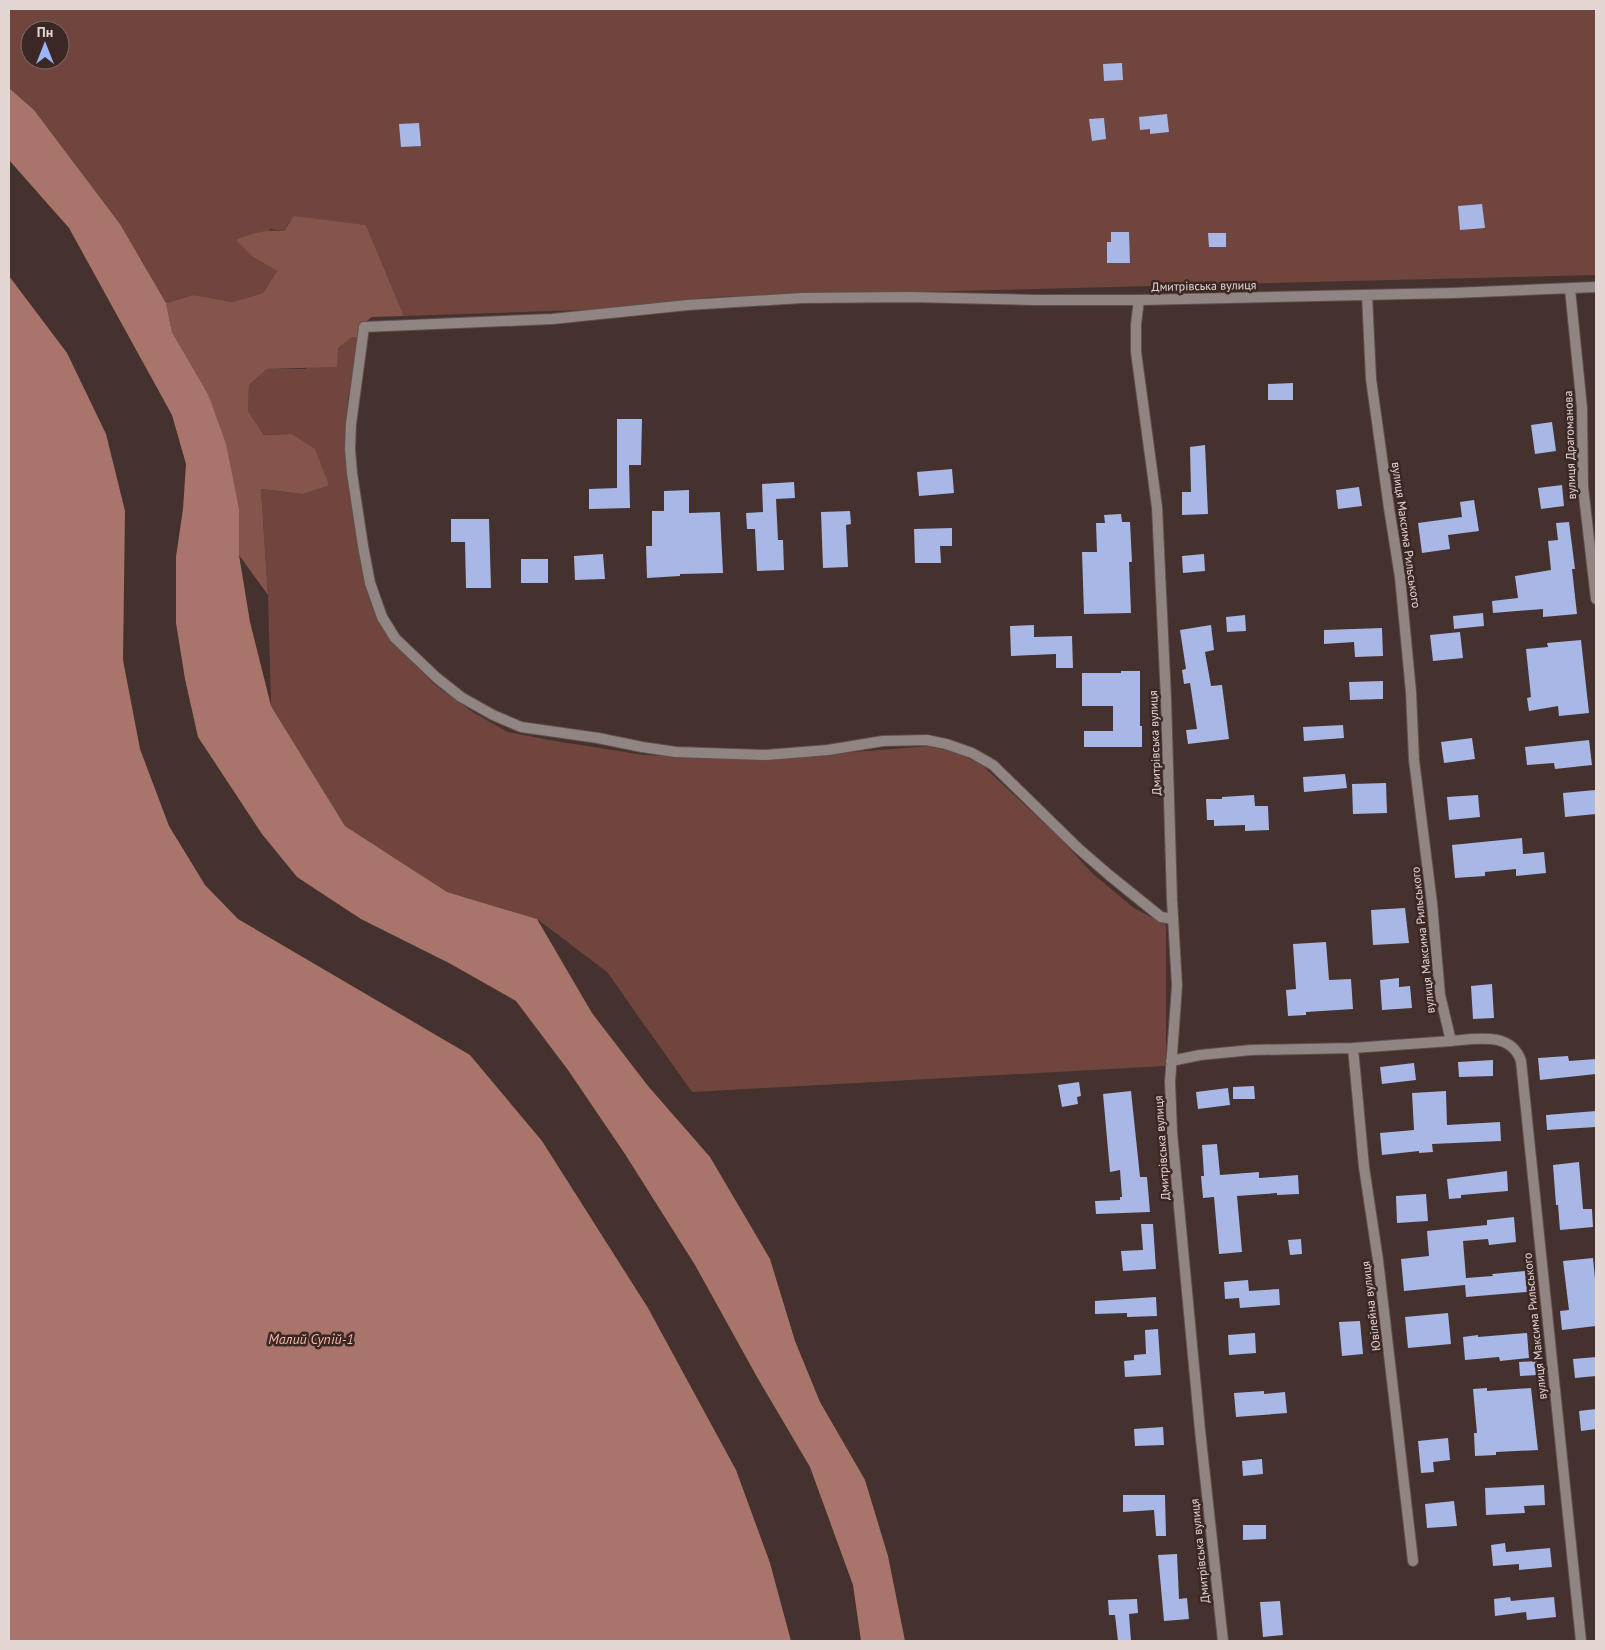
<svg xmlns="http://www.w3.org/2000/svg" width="1605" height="1650" font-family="'PT Sans',sans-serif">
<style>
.green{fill:#6f453d;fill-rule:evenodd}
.forest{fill:#85544b}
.water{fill:#a9756b}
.building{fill:#a8b7e5}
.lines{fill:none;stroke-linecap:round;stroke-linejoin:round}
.street-casing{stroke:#614f4b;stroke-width:12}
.street{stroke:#908583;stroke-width:10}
.labels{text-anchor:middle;stroke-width:5;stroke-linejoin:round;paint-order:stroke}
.street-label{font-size:12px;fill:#e2d5d2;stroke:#3b2723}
.water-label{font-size:14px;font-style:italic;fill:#f8b7a9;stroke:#3b2723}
</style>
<rect width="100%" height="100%" fill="#45312d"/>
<path class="green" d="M 9,9 L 1596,9 L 1596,275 L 712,297 L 614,309 L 404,316 L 366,225 L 290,221 L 284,231 L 270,229 L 253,257 L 277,271 L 263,293 L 232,302 L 194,295 L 166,303 L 120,224 L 34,110 L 9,88 ZM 30,30 L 60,30 L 60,60 L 30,60 Z
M 352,337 L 361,337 L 348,399 L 345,445 L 353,513 L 390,639 L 435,685 L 474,713 L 508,732 L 549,740 L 644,755 L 754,760 L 930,746 L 959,754 L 982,765 L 1058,836 L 1093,874 L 1134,908 L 1166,925 L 1166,1066 L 692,1092 L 607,972 L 537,919 L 447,892 L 345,826 L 271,706 L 268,595 L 261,489 L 303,494 L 329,484 L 292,434 L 264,435 L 248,411 L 249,385 L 267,369 L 305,369 Z"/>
<path class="forest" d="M 294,216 L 366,225 L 404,316 L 372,317 L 364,323 L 361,337 L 352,337 L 338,348 L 337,367 L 267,369 L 249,385 L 248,411 L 264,435 L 292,434 L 315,449 L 329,485 L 303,494 L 261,489 L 268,595 L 239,555 L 239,509 L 208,394 L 172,332 L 166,303 L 194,295 L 232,302 L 263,293 L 277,271 L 253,257 L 236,240 C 253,233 267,229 284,231 Z"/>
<path class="water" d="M 9,88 L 34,110 L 120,224 L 166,303 L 172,332 L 208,394 L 226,444 L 239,509 L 239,555 L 250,622 L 271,706 L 345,826 L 447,892 L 537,919 L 592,1013 L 648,1086 L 710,1157 L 770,1259 L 795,1341 L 820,1402 L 865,1480 L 888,1556 L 905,1641 L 861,1641 L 853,1585 L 810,1467 L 757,1377 L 695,1265 L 625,1154 L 568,1070 L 516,1001 L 449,963 L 361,919 L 297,877 L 262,834 L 198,737 L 185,679 L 176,623 L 176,557 L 183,509 L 186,464 L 172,415 L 69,228 L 9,160 Z
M 9,276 L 67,353 L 106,434 L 125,511 L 123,660 L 140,749 L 169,826 L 205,885 L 238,919 L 470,1055 L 542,1141 L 648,1308 L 736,1470 L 770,1563 L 791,1641 L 9,1641 Z"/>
<path class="building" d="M 1122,63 L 1123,80 L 1104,81 L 1103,64 Z
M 1167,114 L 1169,132 L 1150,134 L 1150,129 L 1140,130 L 1139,117 Z
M 1104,118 L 1106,139 L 1092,141 L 1089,119 Z
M 419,123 L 421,146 L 401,147 L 399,124 Z
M 1482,204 L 1485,228 L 1460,230 L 1458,206 Z
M 1111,232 L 1129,232 L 1130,263 L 1107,263 L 1107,242 L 1111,242 Z
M 1208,233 L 1226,233 L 1226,247 L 1209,247 Z
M 1293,383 L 1293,400 L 1268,400 L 1268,384 Z
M 617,419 L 642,419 L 641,465 L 629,465 L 630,508 L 589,509 L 589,489 L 617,488 Z
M 1552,422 L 1556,451 L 1535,454 L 1531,425 Z
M 1205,445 L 1208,514 L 1182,515 L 1182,492 L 1191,492 L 1190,447 Z
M 952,469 L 954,493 L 919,496 L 917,472 Z
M 794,482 L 795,498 L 776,499 L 778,540 L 783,540 L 784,570 L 757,571 L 755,529 L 747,529 L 746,513 L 763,512 L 762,484 Z
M 1562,485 L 1564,506 L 1541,509 L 1538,488 Z
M 1359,487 L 1362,506 L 1338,509 L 1336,490 Z
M 689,490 L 689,513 L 720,512 L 723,573 L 680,574 L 680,576 L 647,578 L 646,546 L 652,546 L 652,511 L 664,511 L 664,491 Z
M 1474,500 L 1479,531 L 1448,535 L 1450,549 L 1422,553 L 1418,523 L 1462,517 L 1460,502 Z
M 850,511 L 851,524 L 846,525 L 848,567 L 823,568 L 821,512 Z
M 1121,514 L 1122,522 L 1130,522 L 1132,562 L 1129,562 L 1131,613 L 1084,614 L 1082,552 L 1097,552 L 1096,523 L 1105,523 L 1104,515 Z
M 451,519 L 489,519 L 491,588 L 466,588 L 465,542 L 451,542 Z
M 1569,522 L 1575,569 L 1572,569 L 1577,614 L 1543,617 L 1543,609 L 1493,613 L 1492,601 L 1518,598 L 1515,576 L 1551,570 L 1548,541 L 1558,540 L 1556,523 Z
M 952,528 L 952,546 L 940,546 L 941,563 L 915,563 L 914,529 Z
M 603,554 L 605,579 L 575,580 L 574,556 Z
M 1204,554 L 1205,571 L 1183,573 L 1182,556 Z
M 521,559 L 548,559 L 548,583 L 521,583 Z
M 1483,613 L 1484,626 L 1454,629 L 1453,616 Z
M 1245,615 L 1246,631 L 1227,632 L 1226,617 Z
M 1034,625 L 1034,637 L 1072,636 L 1073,668 L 1056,668 L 1056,654 L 1011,656 L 1010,626 Z
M 1211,625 L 1214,650 L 1205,652 L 1211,686 L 1222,685 L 1229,739 L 1188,744 L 1186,730 L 1197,729 L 1190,683 L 1184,684 L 1182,670 L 1186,669 L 1180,630 Z
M 1382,628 L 1383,656 L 1355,657 L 1354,642 L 1324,644 L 1324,630 Z
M 1460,632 L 1463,658 L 1433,661 L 1430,635 Z
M 1581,640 L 1589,713 L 1559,716 L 1558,706 L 1529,711 L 1527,698 L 1531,697 L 1526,649 L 1548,647 L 1547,643 Z
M 1121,671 L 1140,671 L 1140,726 L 1142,726 L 1142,747 L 1084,747 L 1084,731 L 1113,731 L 1113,706 L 1082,706 L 1082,673 L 1121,673 Z
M 1383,681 L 1383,699 L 1350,700 L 1349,682 Z
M 1343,725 L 1344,738 L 1304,741 L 1303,727 Z
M 1472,738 L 1475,759 L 1444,763 L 1441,742 Z
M 1589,740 L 1592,765 L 1555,769 L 1554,763 L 1527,765 L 1525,747 Z
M 1345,774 L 1347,788 L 1304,792 L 1303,777 Z
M 1386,783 L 1387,813 L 1353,814 L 1352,784 Z
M 1595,790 L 1596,814 L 1565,817 L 1563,793 Z
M 1254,795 L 1255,806 L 1268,806 L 1269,830 L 1245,831 L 1245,825 L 1214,826 L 1214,820 L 1207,820 L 1206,799 L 1222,799 L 1222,797 Z
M 1478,795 L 1480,817 L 1449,820 L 1447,797 Z
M 1522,838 L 1523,854 L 1544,852 L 1546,873 L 1516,876 L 1516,869 L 1485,872 L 1485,876 L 1455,878 L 1452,845 Z
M 1405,908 L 1409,943 L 1373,945 L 1371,910 Z
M 1326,942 L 1329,980 L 1351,979 L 1353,1009 L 1306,1012 L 1306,1015 L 1288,1016 L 1286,990 L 1296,989 L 1293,944 Z
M 1399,978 L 1399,987 L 1410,986 L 1412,1008 L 1382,1010 L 1380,980 Z
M 1492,984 L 1494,1018 L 1473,1019 L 1471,986 Z
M 1568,1056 L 1569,1061 L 1596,1059 L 1596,1074 L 1540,1080 L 1538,1058 Z
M 1493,1060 L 1493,1076 L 1459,1077 L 1458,1062 Z
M 1414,1063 L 1416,1080 L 1382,1084 L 1380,1067 Z
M 1079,1082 L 1081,1096 L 1077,1097 L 1078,1104 L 1062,1107 L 1058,1085 Z
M 1254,1086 L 1255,1099 L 1233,1099 L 1233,1087 Z
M 1228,1088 L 1230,1105 L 1198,1109 L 1196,1092 Z
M 1131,1091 L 1140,1177 L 1147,1177 L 1150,1212 L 1096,1214 L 1095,1201 L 1120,1200 L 1120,1197 L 1122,1197 L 1120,1170 L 1110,1172 L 1103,1094 Z
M 1446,1091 L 1447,1125 L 1500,1122 L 1501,1141 L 1432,1144 L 1433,1152 L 1419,1153 L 1419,1151 L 1382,1155 L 1380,1133 L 1414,1130 L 1412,1093 Z
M 1596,1111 L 1596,1127 L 1547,1130 L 1546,1115 Z
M 1217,1144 L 1220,1175 L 1259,1172 L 1259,1178 L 1298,1175 L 1299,1194 L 1277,1195 L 1277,1193 L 1237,1196 L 1242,1252 L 1219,1254 L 1214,1197 L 1203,1198 L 1201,1176 L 1204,1176 L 1202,1145 Z
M 1579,1162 L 1583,1209 L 1592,1209 L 1593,1227 L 1560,1230 L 1558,1205 L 1556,1205 L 1553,1165 Z
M 1507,1171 L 1508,1191 L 1461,1195 L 1461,1198 L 1449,1199 L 1447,1179 Z
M 1426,1194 L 1428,1221 L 1397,1223 L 1396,1196 Z
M 1514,1217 L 1516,1242 L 1489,1245 L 1488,1239 L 1463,1241 L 1466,1278 L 1493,1276 L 1492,1274 L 1525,1271 L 1527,1292 L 1466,1297 L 1465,1285 L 1404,1291 L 1401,1259 L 1429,1256 L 1427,1231 L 1487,1225 L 1487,1220 Z
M 1141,1224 L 1153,1224 L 1156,1269 L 1123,1271 L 1121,1251 L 1143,1250 Z
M 1301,1239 L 1302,1254 L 1290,1255 L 1288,1240 Z
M 1593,1258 L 1596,1289 L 1596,1326 L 1562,1330 L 1560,1311 L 1569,1310 L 1563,1261 Z
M 1248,1280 L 1249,1291 L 1279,1289 L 1280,1305 L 1240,1308 L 1239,1298 L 1225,1299 L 1224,1282 Z
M 1156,1297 L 1157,1316 L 1127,1317 L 1127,1313 L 1095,1314 L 1095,1301 Z
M 1448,1313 L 1451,1344 L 1408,1348 L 1405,1317 Z
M 1360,1321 L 1363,1354 L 1342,1356 L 1339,1322 Z
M 1158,1329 L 1161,1375 L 1125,1377 L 1124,1361 L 1134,1360 L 1134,1355 L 1146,1354 L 1145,1330 Z
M 1255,1333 L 1256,1353 L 1229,1355 L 1228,1335 Z
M 1527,1333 L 1529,1358 L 1500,1361 L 1499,1357 L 1465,1360 L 1463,1337 L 1478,1335 L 1478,1337 Z
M 1596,1357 L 1596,1376 L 1575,1378 L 1573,1359 Z
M 1537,1361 L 1538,1375 L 1520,1376 L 1519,1362 Z
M 1487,1388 L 1487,1391 L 1531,1388 L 1538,1450 L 1496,1452 L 1496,1455 L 1475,1456 L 1474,1433 L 1477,1433 L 1473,1389 Z
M 1264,1391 L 1264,1394 L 1285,1392 L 1287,1413 L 1236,1417 L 1234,1393 Z
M 1596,1409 L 1596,1429 L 1581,1431 L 1579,1411 Z
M 1163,1427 L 1164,1445 L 1135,1446 L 1134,1429 Z
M 1448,1438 L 1450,1460 L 1433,1462 L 1434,1472 L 1421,1473 L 1418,1441 Z
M 1262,1459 L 1263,1474 L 1243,1476 L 1242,1461 Z
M 1544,1485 L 1545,1505 L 1524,1506 L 1525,1513 L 1486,1515 L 1485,1488 Z
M 1123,1495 L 1165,1495 L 1166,1536 L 1156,1536 L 1154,1510 L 1123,1512 Z
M 1454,1501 L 1457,1526 L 1427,1528 L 1425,1504 Z
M 1243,1525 L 1266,1525 L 1266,1539 L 1243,1540 Z
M 1505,1543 L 1506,1552 L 1550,1548 L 1552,1567 L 1519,1570 L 1519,1564 L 1493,1566 L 1491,1545 Z
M 1177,1554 L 1179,1599 L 1187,1598 L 1189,1619 L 1164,1621 L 1158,1555 Z
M 1510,1597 L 1511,1601 L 1554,1597 L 1556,1617 L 1527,1620 L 1526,1612 L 1495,1616 L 1494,1599 Z
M 1137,1599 L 1138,1613 L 1129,1614 L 1131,1641 L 1118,1641 L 1115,1615 L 1109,1615 L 1108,1600 Z
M 1280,1601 L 1283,1635 L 1263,1637 L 1260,1602 Z"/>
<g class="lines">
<g class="street-casing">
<path id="street" d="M 1570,289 L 1582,408 L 1583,487 L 1596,599
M 1367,295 L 1371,379 L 1389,508 L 1400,577 L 1411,692 L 1414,760 L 1432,903 L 1440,995 L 1451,1041 C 1475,1039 1511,1031 1521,1061 L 1581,1641
M 1139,300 L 1034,300 L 910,297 L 802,298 L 688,305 L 552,319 L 364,327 L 351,424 L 350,449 L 352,473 L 363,546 L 370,583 L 382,617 L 395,638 L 437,678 L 461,697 L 493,715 L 521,727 L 598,738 L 642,747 L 676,752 L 766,755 L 828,750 L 883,741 L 927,740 L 946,744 L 972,753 L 993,765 L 1079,849 L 1109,875 L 1161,917 L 1173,919
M 1353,1048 L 1364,1167 L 1378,1260 L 1413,1561
M 1171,1061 L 1200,1055 L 1251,1050 L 1353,1048 L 1451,1041
M 1223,1641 L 1200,1430 L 1172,1132 L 1170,1082 L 1177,986 L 1172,900 L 1166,698 L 1157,507 L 1136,352 L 1136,324 L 1139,300 L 1453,293 L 1596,287"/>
</g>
<use href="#street" class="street"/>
</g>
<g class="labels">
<g class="street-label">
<text transform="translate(1204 286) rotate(-1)" y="4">Дмитрівська вулиця</text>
<text transform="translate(1570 445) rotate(-92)" y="4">вулиця Драгоманова</text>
<text transform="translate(1406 535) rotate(82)" y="4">вулиця Максима Рильського</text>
<text transform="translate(1155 743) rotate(-92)" y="4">Дмитрівська вулиця</text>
<text transform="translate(1423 940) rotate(-96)" y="4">вулиця Максима Рильського</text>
<text transform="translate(1162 1148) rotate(-94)" y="4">Дмитрівська вулиця</text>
<text transform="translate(1371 1306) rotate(-97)" y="4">Ювілейна вулиця</text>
<text transform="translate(1535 1326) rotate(-96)" y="4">вулиця Максима Рильського</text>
<text transform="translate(1200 1551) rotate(-96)" y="4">Дмитрівська вулиця</text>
</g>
<g class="water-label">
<text x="311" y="1344">Малий Супій-1</text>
</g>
</g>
<rect width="1605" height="1650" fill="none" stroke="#e2d5d2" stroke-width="20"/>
<g transform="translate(45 45)"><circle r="24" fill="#3b2723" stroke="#7e6d69"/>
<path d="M0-4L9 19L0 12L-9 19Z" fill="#9db4fd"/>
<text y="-8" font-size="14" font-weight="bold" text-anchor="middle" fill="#e2d5d2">Пн</text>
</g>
</svg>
